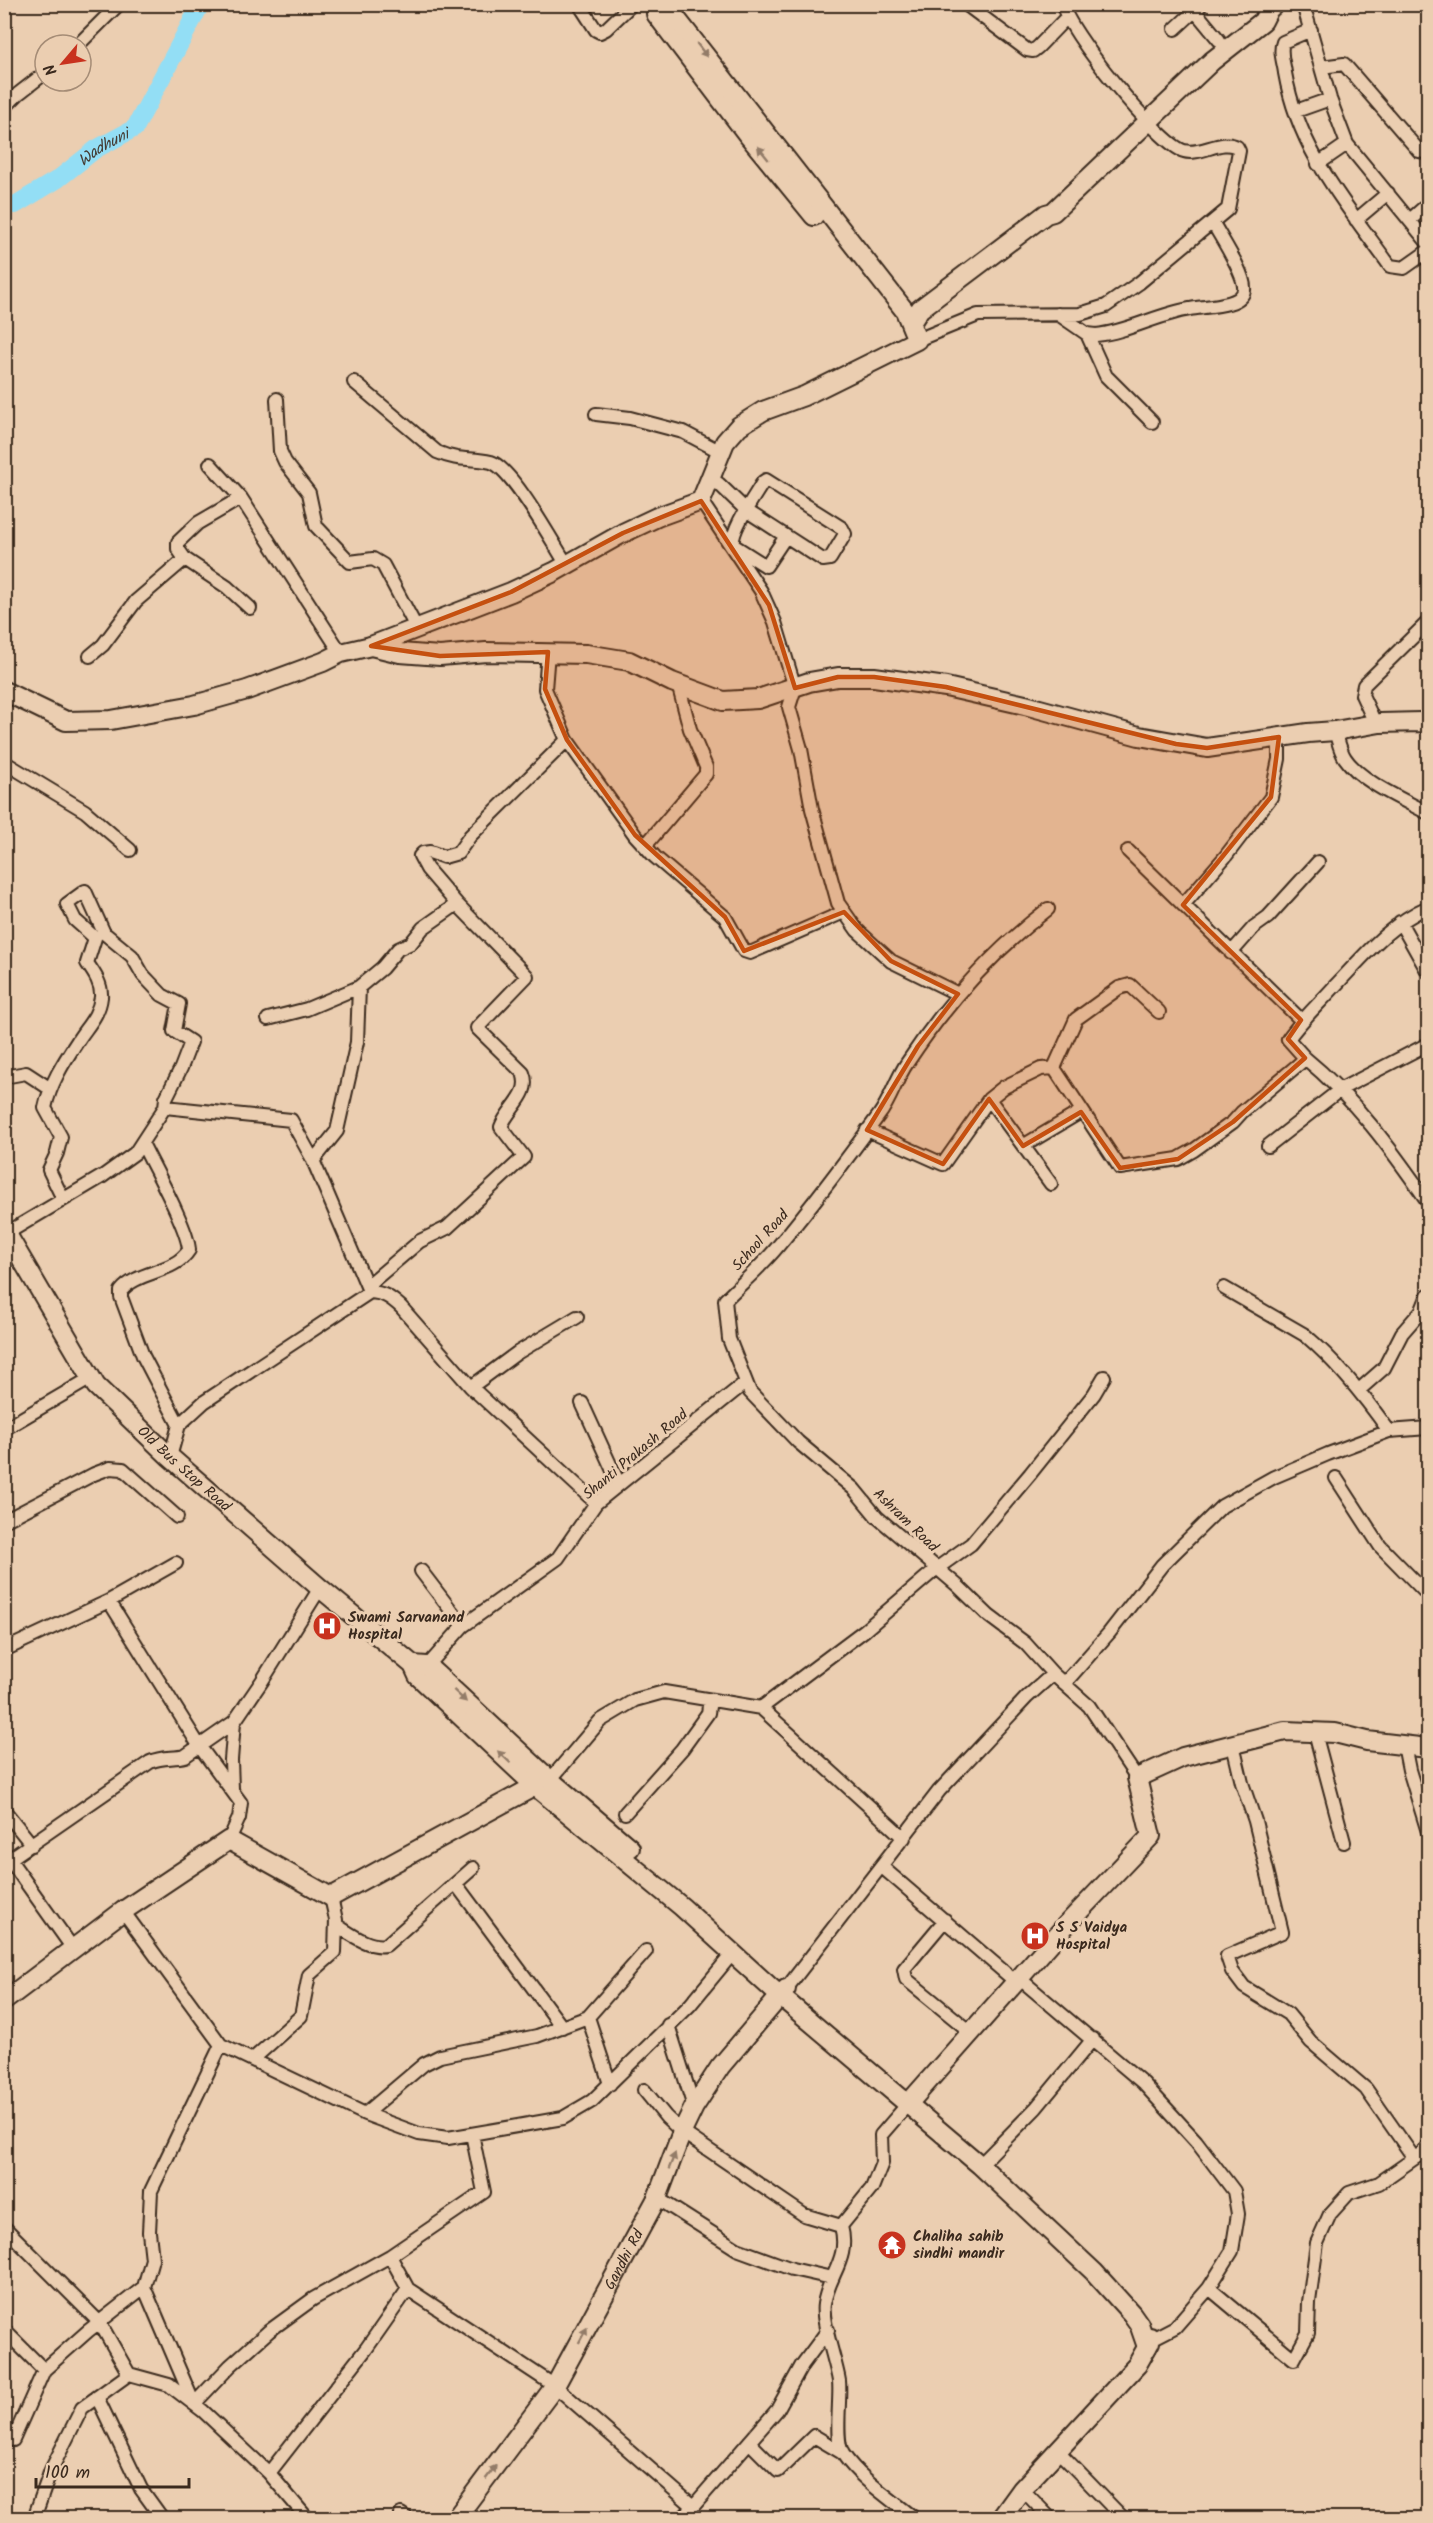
<svg xmlns="http://www.w3.org/2000/svg" width="1433" height="2523" font-family="Kalam,sans-serif">
<style>
.lines{fill:none;stroke-linecap:round;stroke-linejoin:round}
.river{stroke:#93def5;stroke-width:18}
.street-casing{stroke:#3b2a1e;stroke-width:16}
.secondary-casing{stroke:#3b2a1e;stroke-width:22}
.street{stroke:#ebceb1;stroke-width:12}
.secondary{stroke:#ebceb1;stroke-width:18}
.oneway{fill:#937c68}
.marked{fill:#c55010;fill-opacity:0.2;stroke:#c55010;stroke-width:4.5;stroke-linejoin:round}
.labels{text-anchor:middle;stroke-width:6;stroke-linejoin:round;paint-order:stroke}
.street-label{font-size:15px;fill:#3b2a1e;stroke:#ebceb1}
.poi-label{font-size:15px;font-weight:bold;fill:#3b2a1e;stroke:#ebceb1;text-anchor:start}
.water-label{font-size:16px;font-style:italic;fill:#443c34;stroke:#ebceb1}
</style>
<rect width="100%" height="100%" fill="#ebceb1"/>
<filter id="ink" filterUnits="userSpaceOnUse"><feTurbulence type="fractalNoise" baseFrequency=".0167" numOctaves="2"/><feDisplacementMap in="SourceGraphic" scale="12" xChannelSelector="R" yChannelSelector="G"/><feConvolveMatrix kernelMatrix="1 2 1 2 8 2 1 2 1" color-interpolation-filters="sRGB"/></filter>
<g filter="url(#ink)">
<g class="lines">
<path class="river" id="s1" d="M 15,205 L 58,179 L 96,149 L 135,128 L 201,4"/>
<g class="street-casing">
<path id="street" d="M 579,4 L 596,30 L 600,32 L 606,29 L 632,4
M 1303,4 L 1330,99 L 1347,144 L 1428,243
M 968,6 L 1027,50 L 1033,51 L 1038,47 L 1066,18
M 1195,11 L 1219,40
M 1175,29 L 1202,4
M 1311,30 L 1283,42 C 1279,52 1284,63 1285,73 C 1299,152 1346,204 1390,266 L 1404,268 L 1428,251
M 78,45 L 119,4
M 1321,67 L 1344,64 L 1419,151 L 1428,153
M 4,108 L 18,94 L 45,73
M 1296,111 L 1330,99
M 1318,164 L 1347,144
M 1356,220 L 1388,193
M 1410,220 L 1428,204
M 1058,314 L 1087,334 L 1096,335 C 1128,332 1158,314 1190,309 C 1203,306 1242,307 1244,290 C 1246,275 1221,238 1213,223
M 1087,334 L 1106,376 L 1152,422
M 917,340 L 978,315 L 1080,314 L 1106,306 L 1139,283 L 1228,209 L 1239,151 L 1237,147 C 1222,138 1200,156 1184,151 C 1160,145 1064,27 1063,4
M 354,382 L 437,452 C 460,462 470,457 491,462 C 512,468 553,543 567,565
M 277,399 L 280,451 L 285,462 L 309,493 L 316,526 L 350,562 L 373,559 L 383,565 L 417,629
M 596,414 L 630,418 L 683,432 L 721,452
M 210,464 L 241,498 L 341,653
M 709,478 L 719,484 L 747,511 L 823,560 L 830,559 L 845,534 L 842,528 L 766,480 L 763,482 C 755,496 730,530 733,545 L 766,566 L 786,536
M 241,498 L 198,523 L 178,542 L 178,549 L 185,559 L 227,587 L 250,608
M 701,501 L 761,591 L 775,622 L 795,688 L 789,707 L 801,749 L 812,809 L 838,903 L 857,930 L 891,961 L 958,994
M 90,656 L 103,645 L 136,601 L 185,559
M 1375,723 L 1362,695 L 1364,685 L 1428,622
M 1335,731 C 1338,740 1340,751 1345,758 C 1361,782 1404,800 1428,813
M 567,740 L 635,835 L 655,857 L 725,917 L 744,951 L 750,953 L 844,912
M 4,762 L 85,811 L 130,850
M 645,846 L 706,774 L 706,767 L 690,729 L 678,684
M 1128,851 L 1301,1020
M 1183,905 L 1225,857 L 1271,797 L 1279,759 L 1279,737
M 1048,909 C 992,952 946,1004 907,1063 C 896,1079 891,1099 879,1115 C 847,1159 814,1203 779,1245 C 763,1265 743,1282 725,1300 L 729,1339 L 750,1392 L 798,1442 L 854,1489 L 877,1517 L 958,1586 L 989,1616 L 1025,1643 L 1053,1674 L 1089,1706 L 1137,1778
M 1400,922 L 1428,972
M 1231,953 L 1254,927 L 1268,917 L 1318,862
M 268,1019 L 307,1009 L 359,987
M 1305,1058 C 1354,1098 1392,1150 1428,1202
M 1054,1068 L 1076,1019 L 1119,988 L 1130,985 L 1159,1012
M 4,1077 L 26,1073 L 49,1088
M 989,1099 L 1051,1184
M 867,1130 L 943,1164 L 989,1099 L 1004,1087 L 1041,1069 L 1054,1068 L 1120,1168 L 1178,1159 L 1194,1150 L 1233,1122 L 1242,1112 L 1299,1064 L 1305,1058 L 1288,1039 C 1302,1019 1318,1005 1334,987 C 1363,957 1389,924 1428,907
M 142,1143 C 153,1166 188,1228 189,1250 C 174,1274 138,1270 121,1291 L 121,1297 L 143,1356 L 179,1425
M 1023,1146 L 1082,1111
M 1268,1146 L 1341,1089 L 1428,1044
M 313,1161 L 337,1131 L 357,1042 L 359,987 L 382,968 L 398,949 L 411,943 L 423,928 L 457,904
M 63,1199 L 49,1170 L 57,1153 L 61,1137 L 45,1108 C 50,1084 63,1063 77,1042 C 86,1027 99,1016 101,997 C 102,984 94,973 87,963 L 95,938 L 75,920 L 67,904 L 85,891 L 104,933 L 132,956 L 143,975 L 162,995 L 179,1004 L 174,1031 L 191,1042 L 181,1068 L 166,1098 L 165,1107
M 7,1233 L 103,1176 L 135,1153 L 165,1107 L 291,1120 L 312,1158 L 369,1291
M 367,1286 L 420,1241 L 447,1228 L 524,1157 L 501,1127 C 508,1107 532,1095 523,1073 L 477,1028 L 527,976 L 457,904 L 427,869 L 420,856 L 423,853 L 430,852 L 444,857 L 458,853 L 470,836 L 567,740 L 545,689 L 548,652
M 1224,1288 L 1305,1335 C 1338,1363 1365,1397 1389,1431
M 471,1387 L 517,1353 L 577,1317
M 1359,1390 L 1384,1368 L 1402,1333 L 1422,1310 L 1428,1295
M 582,1403 L 619,1484
M 4,1429 L 91,1378
M 170,1457 L 179,1425 L 204,1402 L 370,1292 C 384,1293 390,1297 401,1307 L 471,1387 L 596,1503
M 1336,1478 L 1380,1546 L 1428,1595
M 4,1521 L 94,1474 L 110,1468 L 123,1469 L 177,1517
M 421,1571 L 463,1626
M 109,1601 L 176,1563
M 4,1650 L 109,1601 L 200,1747 L 241,1803 L 239,1818 L 229,1840
M 423,1671 L 463,1626 L 558,1558 L 596,1503 L 746,1382
M 1064,1684 L 1109,1633 L 1162,1565 L 1222,1506 L 1274,1477 L 1328,1454 L 1389,1431 L 1428,1428
M 761,1708 L 865,1630 L 936,1569 L 971,1544 L 1030,1474 L 1094,1394 L 1104,1377
M 1315,1733 L 1344,1842
M 1233,1745 L 1242,1783 L 1255,1821 L 1282,1932 L 1227,1956 L 1232,1971 L 1244,1987 L 1288,2014 L 1311,2042 L 1366,2089 L 1414,2158
M 1404,1745 L 1409,1770 L 1428,1832
M 545,1782 L 550,1780 L 600,1721 L 635,1700 L 664,1692 L 761,1708 L 904,1838
M 232,1789 L 231,1760 L 234,1722
M 4,1810 L 32,1845
M 625,1813 L 682,1749 L 708,1713 L 710,1700
M 10,1860 L 74,1950
M 4,1863 L 150,1762 C 162,1756 173,1759 185,1756 L 234,1722 L 262,1681 L 320,1588
M 882,1867 L 1016,1982
M 456,1884 L 562,2027
M 123,1911 L 221,2045 L 365,2114 L 419,2134 L 448,2138 L 563,2118 L 592,2101 L 690,2005 L 732,1954
M 945,1920 L 904,1969 L 906,1979 L 972,2033
M 336,1925 C 351,1934 368,1948 386,1945 L 473,1868
M 1019,1978 L 1143,2083 L 1196,2141 L 1234,2191 L 1238,2214 L 1232,2251 L 1209,2288 L 1175,2327 L 1146,2342
M 786,1989 L 939,1791 L 1027,1697 L 1053,1674
M 668,2025 L 694,2107
M 252,2060 L 301,2016 L 309,1975 L 335,1952 L 336,1920 L 331,1897
M 610,2084 L 588,2017 L 646,1951
M 644,2090 L 666,2117 L 682,2132 L 804,2215 L 841,2226
M 365,2114 L 424,2064 L 440,2056 L 537,2036 L 588,2017
M 980,2165 L 1036,2108 L 1093,2039
M 657,2198 L 737,2249 L 792,2269 L 832,2278
M 841,2226 C 850,2260 829,2273 824,2304 C 821,2322 836,2361 839,2381 C 841,2399 834,2440 843,2454 C 860,2479 891,2499 914,2518
M 841,2226 L 872,2188 L 882,2163 L 881,2135 L 907,2105
M 4,2227 L 100,2323 L 129,2374
M 390,2256 L 408,2289 L 555,2386 L 693,2506
M 144,2287 L 194,2404 L 230,2366 L 269,2331 L 313,2299 L 390,2256 L 484,2192 L 472,2134
M 1209,2288 L 1294,2359 L 1308,2333 L 1309,2302 L 1317,2243 L 1330,2214 L 1349,2193 L 1379,2183 L 1422,2153 L 1428,2145
M 4,2330 L 44,2370
M 97,2397 L 141,2489 L 162,2518
M 13,2440 L 44,2370 L 88,2331 L 144,2287 L 152,2259 L 149,2232 L 151,2191 L 221,2045
M 749,2442 L 778,2471 L 814,2436 L 841,2452
M 1057,2450 L 1123,2518
M 269,2473 L 366,2349 L 408,2289
M 1022,2489 L 1050,2518
M 401,2514 L 407,2518
M 34,2518 L 51,2470 L 82,2408 L 129,2374 L 169,2385 L 203,2411 L 269,2473 L 307,2518
M 683,2518 L 777,2410 L 802,2365 L 828,2330"/>
</g>
<g class="secondary-casing">
<g id="secondary">
<path d="M 657,4 L 656,14 L 747,134 L 814,216"/>
<path d="M 911,323 L 920,309 L 1046,214 L 1053,212 L 1212,61 L 1263,21 L 1269,9 L 1275,4"/>
<path d="M 371,646 L 511,592 L 554,572 L 623,533 L 657,517 L 701,501 L 725,442 L 739,426 L 763,411 L 804,396 L 917,340 L 905,311 L 665,4"/>
<path d="M 4,691 L 66,721 L 111,720 L 194,705 L 247,690 L 323,662 L 341,653 L 371,646 L 400,653 L 440,656 L 486,652 L 586,654 L 629,661 L 672,682 L 723,701 L 758,699 L 809,682 L 838,677 L 874,677 L 946,687 L 1025,705 L 1139,736 L 1207,748 L 1308,733 L 1335,731 L 1380,723 L 1421,722 L 1428,725"/>
<path id="s2" d="M 4,1229 L 96,1386 L 170,1457 L 320,1588 L 413,1665 L 418,1676 L 535,1786 L 682,1907 L 780,1996 L 980,2165 L 1094,2272 L 1132,2314 L 1139,2324 L 1147,2347"/>
<path d="M 413,1665 L 427,1666 L 437,1675 L 550,1780 L 630,1848"/>
<path d="M 4,2001 L 123,1911 L 229,1840 L 331,1897 L 535,1786"/>
<path d="M 907,2105 L 1067,1924 L 1151,1836 L 1137,1778 L 1183,1757 L 1285,1731 L 1335,1733 L 1367,1741 L 1428,1748"/>
<path id="s3" d="M 456,2518 L 555,2386 L 657,2198 L 682,2132 L 694,2107 L 720,2067 L 786,1989"/>
<path d="M 1001,2518 L 1022,2489 L 1137,2365 L 1150,2342 L 1150,2337"/>
</g>
</g>
<use href="#street" class="street"/>
<use href="#secondary" class="secondary"/>
</g>
<defs><path id="oneway-solid" d="M-6-.8H1V-3.2L6.5 0L1 3.2V.8H-6Z" transform="scale(1.5)"/></defs>
<g class="oneway">
<use href="#oneway-solid" transform="translate(702 50) rotate(52)"/>
<use href="#oneway-solid" transform="translate(763 153) rotate(-129)"/>
<use href="#oneway-solid" transform="translate(460 1696) rotate(43)"/>
<use href="#oneway-solid" transform="translate(504 1757) rotate(-137)"/>
<use href="#oneway-solid" transform="translate(672 2161) rotate(-68)"/>
<use href="#oneway-solid" transform="translate(583 2335) rotate(-62)"/>
<use href="#oneway-solid" transform="translate(491 2472) rotate(-53)"/>
</g>
</g>
<path class="marked" d="M 701,501 L 769,605 L 795,688 L 838,677 L 874,677 L 946,687 L 1176,744 L 1207,748 L 1279,737 L 1271,797 L 1183,905 L 1301,1020 L 1288,1039 L 1305,1058 L 1233,1122 L 1178,1159 L 1120,1168 L 1081,1112 L 1023,1146 L 989,1099 L 943,1164 L 867,1130 L 918,1046 L 958,994 L 891,961 L 844,912 L 744,951 L 725,917 L 635,835 L 567,740 L 545,689 L 548,652 L 440,656 L 371,646 L 511,592 L 623,533 Z"/>
<defs>
<g id="hospital-disc" transform="scale(1.5)"><circle r="9.5" fill="#c8321e" stroke="#ebceb1"/><path d="M-5-5h3v3.5h4V-5h3V5h-3V1.5h-4V5h-3Z" fill="#fff"/></g>
<g id="temple-disc" transform="scale(1.5)"><circle r="9.5" fill="#c8321e" stroke="#ebceb1"/><path d="M0-6L5-2H3V0L6.5 2.5H4V6H1.5V3h-3V6H-4V2.5H-6.5L-3 0V-2H-5Z" fill="#fff"/></g>
</defs>
<g fill-rule="evenodd">
<use href="#hospital-disc" x="327" y="1626"/>
<use href="#hospital-disc" x="1035" y="1936"/>
<use href="#temple-disc" x="892" y="2245"/>
</g>
<g class="labels">
<g class="street-label">
<text transform="translate(760 1240) rotate(-48)" y="5">School Road</text>
<text transform="translate(635 1454) rotate(-40)" y="5">Shanti Prakash Road</text>
<text dy="5" stroke="none"><textPath href="#s2" startOffset="303">Old Bus Stop Road</textPath></text>
<text transform="translate(906 1520) rotate(44)" y="5">Ashram Road</text>
<text dy="5" stroke="none"><textPath href="#s3" startOffset="309">Gandhi Rd</textPath></text>
</g>
<g class="poi-label">
<text x="348" y="1622">Swami Sarvanand<tspan x="348" dy="17">Hospital</tspan></text>
<text x="1056" y="1932">S S Vaidya<tspan x="1056" dy="17">Hospital</tspan></text>
<text x="913" y="2241">Chaliha sahib<tspan x="913" dy="17">sindhi mandir</tspan></text>
</g>
<g class="water-label">
<text dy="6" stroke="none"><textPath href="#s1" startOffset="106">Wadhuni</textPath></text>
</g>
</g>
<rect width="1433" height="2523" fill="none" stroke="#ebceb1" stroke-width="24"/>
<rect x="12" y="12" width="1409" height="2499" fill="none" stroke="#3b2a1e" stroke-width="2" filter="url(#ink)"/>
<g transform="translate(63 63) rotate(241)"><circle r="28" fill="#ebceb1" stroke="#a58c76" stroke-width="1.5"/>
<path d="M0-4.5L10 22L0 15L-10 22Z" fill="#c8321e"/>
<text y="-9" font-size="16" font-weight="bold" text-anchor="middle" fill="#3b2a1e">N</text>
</g>
<path d="M36 2478v9h153v-9" fill="none" stroke="#3b2a1e" stroke-width="3"/>
<text x="45" y="2478" font-size="18" fill="#3b2a1e" stroke="#ebceb1" stroke-width="4.5" paint-order="stroke">100 m</text>
</svg>
